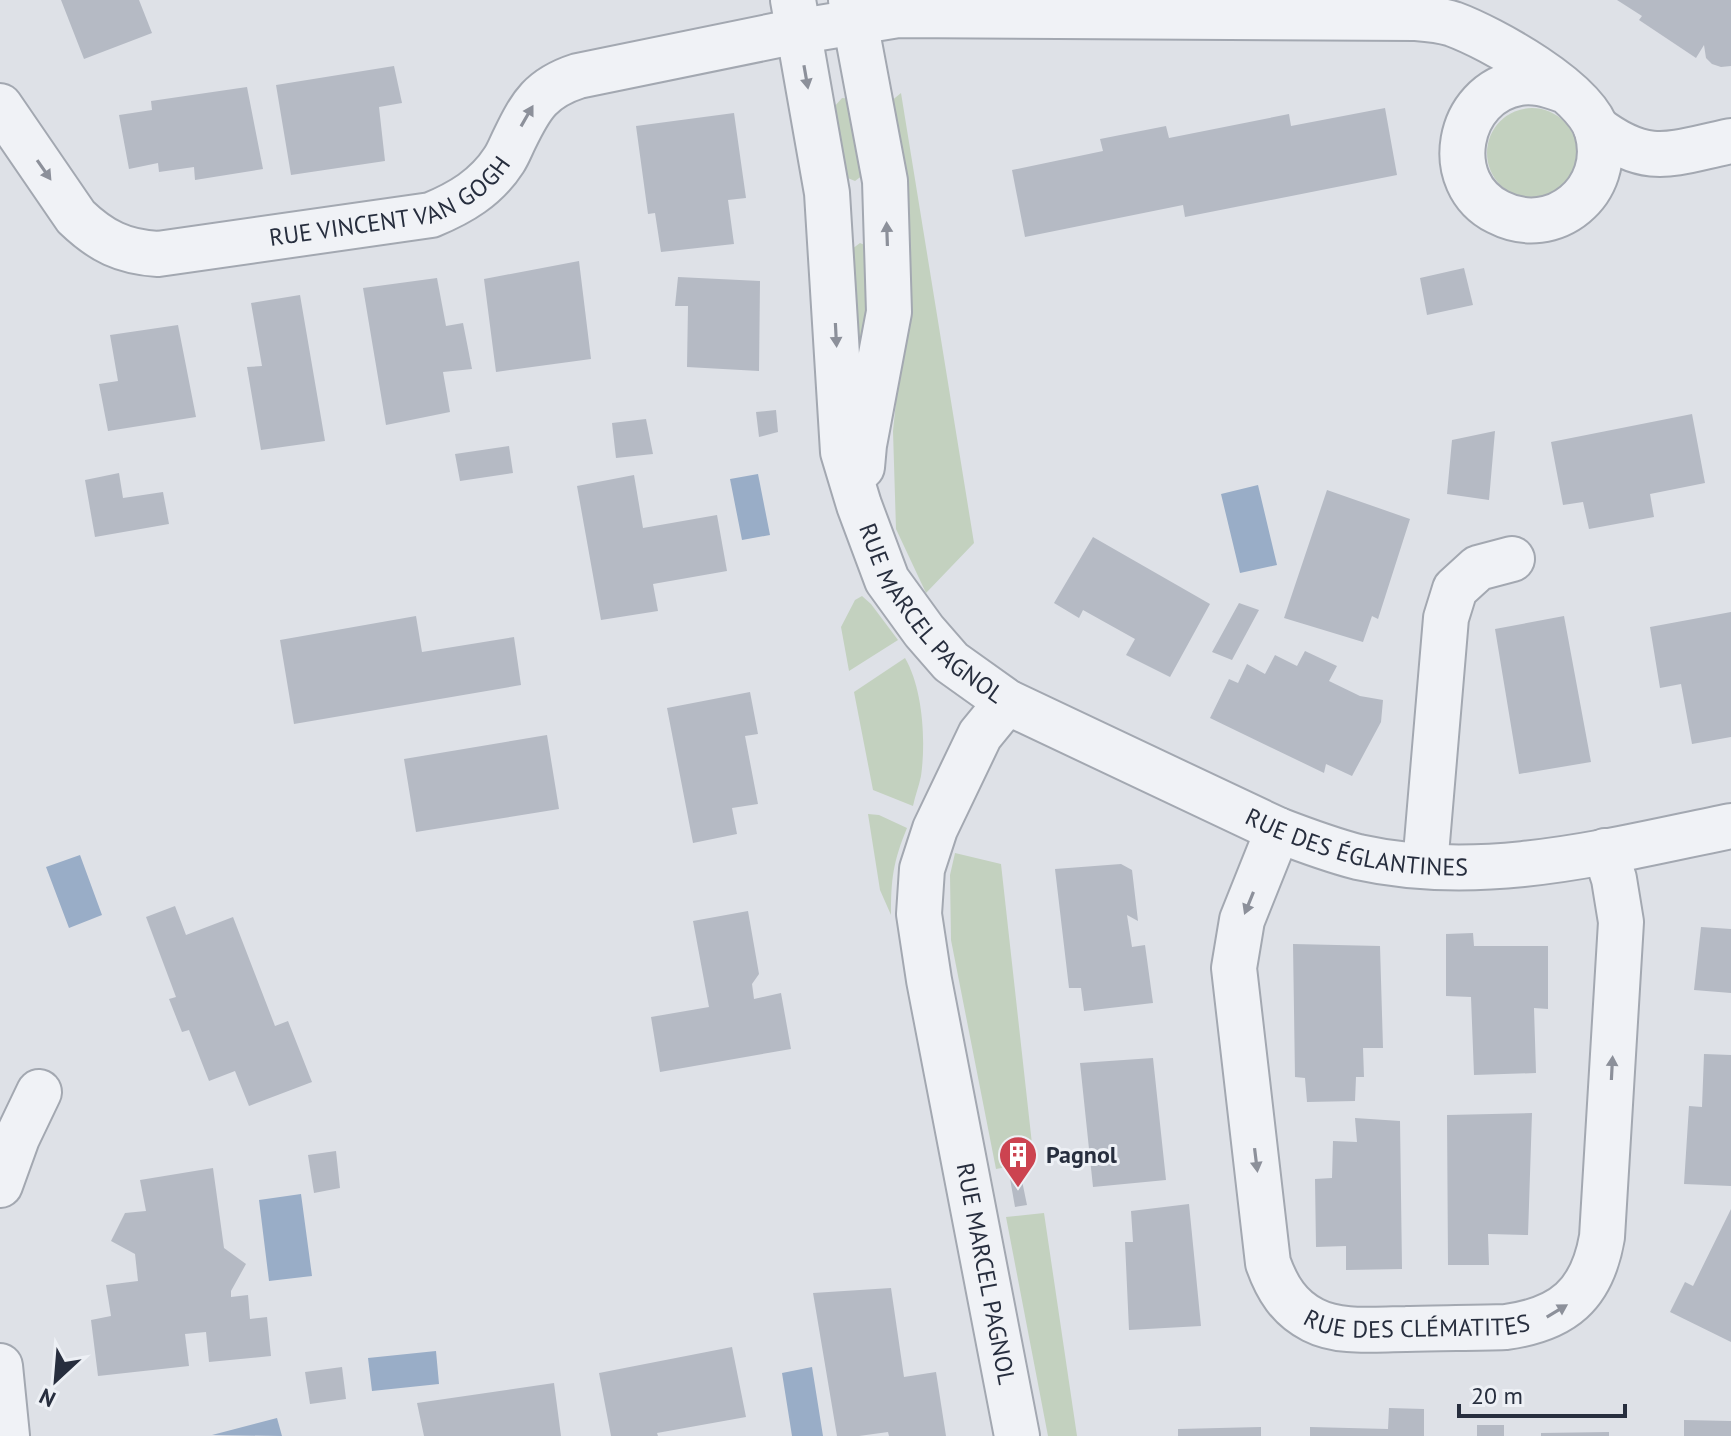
<svg xmlns="http://www.w3.org/2000/svg" width="1731" height="1436" font-family="'PT Sans',sans-serif">
<style>
.green{fill:#c3d1bf}
.water{fill:#99adc7}
.building{fill:#b5bac4}
.lines{fill:none;stroke-linecap:round;stroke-linejoin:round}
.minor-casing{stroke:#a3a8b1;stroke-width:48}
.minor{stroke:#f0f2f6;stroke-width:44}
.oneway{fill:#8c909a}
.labels{text-anchor:middle;stroke-width:6;stroke-linejoin:round;paint-order:stroke}
.street-label{font-size:24px;fill:#272e3e;stroke:#edf0f5}
.poi-label{font-size:24px;font-weight:bold;fill:#272e3e;stroke:#edf0f5;text-anchor:start}
</style>
<rect width="100%" height="100%" fill="#dee1e7"/>
<path class="green" d="M 901,93 L 974,543 L 926,593 L 896,529 L 893,431 L 911,254 L 890,102 Z
M 842,98 L 855,99 L 867,172 L 855,181 L 843,176 L 834,107 Z
M1487 153a45 45 0 1 1 90 0a45 45 0 1 1-90 0Z
M 860,243 L 876,250 L 858,385 L 844,255 Z
M 862,596 L 871,604 L 898,640 L 849,671 L 841,627 L 855,600 Z
M 905,658 C 923,689 926,741 921,776 C 919,786 915,796 913,806 L 873,790 L 854,692 Z
M 868,814 L 879,815 L 907,828 C 893,862 891,879 891,915 L 880,890 Z
M 955,853 L 1001,864 L 1034,1162 L 996,1169 L 951,940 L 950,875 Z
M 1044,1213 L 1077,1436 L 1048,1436 L 1006,1217 Z"/>
<path class="water" d="M 758,474 L 770,535 L 742,540 L 730,479 Z
M 1258,485 L 1277,565 L 1240,573 L 1221,494 Z
M 80,855 L 102,915 L 69,928 L 46,867 Z
M 301,1194 L 312,1276 L 269,1281 L 259,1200 Z
M 436,1351 L 439,1384 L 372,1391 L 368,1358 Z
M 812,1367 L 823,1436 L 792,1436 L 782,1373 Z
M 277,1418 L 282,1436 L 212,1435 Z"/>
<path class="building" d="M 61,0 L 139,0 L 152,33 L 84,59 Z
M 1617,0 L 1731,0 L 1731,66 L 1721,67 L 1712,64 L 1706,58 L 1704,45 L 1696,58 L 1639,20 L 1642,16 Z
M 394,66 L 402,103 L 379,107 L 385,161 L 291,175 L 276,85 Z
M 247,87 L 263,169 L 195,180 L 194,167 L 159,172 L 158,163 L 129,169 L 119,115 L 152,110 L 151,101 Z
M 1385,108 L 1397,175 L 1185,217 L 1183,205 L 1025,237 L 1012,170 L 1103,151 L 1100,139 L 1166,126 L 1169,138 L 1289,114 L 1291,126 Z
M 734,113 L 746,198 L 728,200 L 734,244 L 661,252 L 655,213 L 648,214 L 636,126 Z
M 579,261 L 591,359 L 496,372 L 484,279 Z
M 1464,268 L 1473,305 L 1427,315 L 1420,278 Z
M 678,277 L 760,281 L 759,371 L 687,367 L 688,306 L 675,306 Z
M 437,278 L 446,326 L 463,323 L 472,369 L 443,372 L 450,412 L 386,425 L 363,288 Z
M 300,295 L 325,441 L 261,450 L 247,367 L 262,366 L 251,303 Z
M 178,325 L 196,417 L 108,431 L 99,384 L 118,381 L 110,335 Z
M 776,410 L 778,432 L 759,437 L 756,412 Z
M 1692,414 L 1705,483 L 1650,494 L 1654,517 L 1589,529 L 1583,502 L 1563,505 L 1551,442 Z
M 646,419 L 653,454 L 616,458 L 612,423 Z
M 1495,431 L 1489,500 L 1447,494 L 1452,440 Z
M 509,446 L 513,473 L 460,481 L 455,454 Z
M 119,473 L 123,498 L 163,492 L 169,524 L 95,537 L 85,480 Z
M 634,475 L 643,528 L 717,515 L 727,571 L 653,584 L 658,611 L 601,620 L 577,486 Z
M 1327,490 L 1410,519 L 1378,619 L 1372,616 L 1363,642 L 1284,618 Z
M 1093,537 L 1210,604 L 1170,677 L 1126,655 L 1135,639 L 1083,610 L 1079,618 L 1054,603 Z
M 1239,603 L 1259,610 L 1232,660 L 1212,652 Z
M 1731,612 L 1731,737 L 1692,744 L 1681,684 L 1660,688 L 1650,627 Z
M 416,616 L 422,652 L 514,637 L 521,685 L 294,724 L 280,640 Z
M 1564,616 L 1591,762 L 1519,774 L 1495,629 Z
M 1305,651 L 1337,666 L 1329,681 L 1360,696 L 1383,700 L 1381,722 L 1352,776 L 1326,764 L 1324,773 L 1210,718 L 1229,679 L 1238,683 L 1247,664 L 1265,674 L 1275,655 L 1297,666 Z
M 750,692 L 758,734 L 745,736 L 758,804 L 732,808 L 737,834 L 693,843 L 667,708 Z
M 547,735 L 559,809 L 416,832 L 404,759 Z
M 1121,864 L 1132,870 L 1138,921 L 1127,915 L 1132,947 L 1145,945 L 1153,1003 L 1084,1011 L 1081,988 L 1069,988 L 1055,869 Z
M 175,906 L 186,935 L 233,917 L 275,1026 L 288,1021 L 312,1082 L 249,1106 L 235,1071 L 209,1081 L 189,1030 L 182,1032 L 169,999 L 176,997 L 146,917 Z
M 748,911 L 759,974 L 752,984 L 754,999 L 781,993 L 791,1049 L 660,1072 L 651,1017 L 709,1007 L 693,921 Z
M 1701,927 L 1731,929 L 1731,993 L 1694,990 Z
M 1473,933 L 1474,946 L 1548,946 L 1548,1009 L 1534,1008 L 1536,1073 L 1474,1075 L 1471,997 L 1446,996 L 1446,934 Z
M 1293,944 L 1380,946 L 1383,1048 L 1363,1048 L 1364,1077 L 1356,1077 L 1355,1101 L 1307,1102 L 1305,1078 L 1295,1077 Z
M 1704,1054 L 1731,1055 L 1731,1186 L 1684,1184 L 1689,1106 L 1702,1107 Z
M 1153,1058 L 1166,1180 L 1093,1187 L 1080,1063 Z
M 1532,1113 L 1528,1235 L 1488,1234 L 1489,1265 L 1448,1265 L 1447,1115 Z
M 1355,1118 L 1400,1121 L 1402,1269 L 1346,1270 L 1346,1246 L 1316,1247 L 1315,1179 L 1332,1178 L 1333,1141 L 1357,1142 Z
M 336,1151 L 340,1188 L 314,1193 L 308,1155 Z
M 213,1168 L 224,1248 L 246,1264 L 231,1291 L 231,1297 L 248,1295 L 250,1319 L 267,1317 L 271,1356 L 209,1362 L 206,1332 L 185,1334 L 189,1366 L 98,1376 L 91,1320 L 111,1316 L 106,1285 L 138,1281 L 135,1254 L 111,1241 L 125,1213 L 146,1211 L 140,1180 Z
M 1020,1171 L 1027,1205 L 1015,1207 L 1009,1173 Z
M 1189,1204 L 1201,1326 L 1129,1330 L 1125,1242 L 1133,1242 L 1131,1211 Z
M 1731,1209 L 1731,1342 L 1670,1312 L 1685,1282 L 1693,1286 Z
M 891,1288 L 904,1377 L 936,1372 L 946,1436 L 889,1436 L 888,1432 L 859,1436 L 837,1436 L 813,1293 Z
M 732,1347 L 746,1417 L 657,1433 L 658,1436 L 611,1436 L 599,1373 Z
M 342,1367 L 346,1399 L 310,1404 L 305,1372 Z
M 554,1383 L 561,1436 L 424,1436 L 417,1403 Z
M 1389,1408 L 1424,1409 L 1424,1436 L 1310,1436 L 1310,1427 L 1388,1429 Z
M 1684,1420 L 1731,1421 L 1731,1436 L 1684,1436 Z
M 1477,1425 L 1504,1425 L 1504,1436 L 1477,1436 Z
M 1261,1427 L 1261,1436 L 1178,1436 L 1178,1429 Z
M 1609,1432 L 1609,1436 L 1541,1436 L 1541,1433 Z"/>
<g class="lines">
<g class="minor-casing">
<g id="minor">
<path id="s1" d="M 793,0 L 827,193 L 843,452 L 859,505 L 887,580 L 924,631 L 951,662 L 1007,702 L 1278,830 C 1304,840 1331,850 1358,857 C 1484,885 1608,851 1731,826"/>
<path d="M 851,0 L 885,181 L 889,312 L 864,445 L 862,467"/>
<path id="s2" d="M 0,106 L 76,217 C 101,241 123,252 158,254 L 431,215 C 460,203 486,188 504,160 C 508,154 511,146 515,138 C 531,105 541,88 578,76 L 783,34 L 898,15 L 1416,18 C 1429,19 1441,20 1453,24 C 1491,38 1586,90 1597,131 C 1614,190 1554,241 1498,212 C 1440,183 1457,93 1519,83 C 1536,80 1551,86 1566,91"/>
<path d="M 1596,128 C 1649,168 1672,153 1731,141"/>
<path id="s3" d="M 1007,702 L 980,735 L 935,829 L 922,869 L 919,914 L 929,980 L 1017,1436"/>
<path id="s4" d="M 1278,830 L 1242,920 L 1234,968 L 1268,1263 C 1277,1288 1289,1308 1313,1320 C 1340,1334 1376,1329 1406,1329 C 1439,1328 1473,1328 1506,1327 C 1563,1319 1592,1295 1602,1237 L 1621,922 L 1614,879 L 1605,851"/>
<path d="M 1425,866 L 1446,618 L 1455,589 L 1478,568 L 1512,559"/>
<path d="M 0,1185 L 17,1138 L 39,1092"/>
<path d="M 0,1366 L 7,1436"/>
</g>
</g>
<use href="#minor" class="minor"/>
</g>
<defs><path id="oneway-solid" d="M-6-.8H1V-3.2L6.5 0L1 3.2V.8H-6Z" transform="scale(2)"/></defs>
<g class="oneway">
<use href="#oneway-solid" transform="translate(806 77) rotate(80)"/>
<use href="#oneway-solid" transform="translate(527 116) rotate(-60)"/>
<use href="#oneway-solid" transform="translate(44 170) rotate(55)"/>
<use href="#oneway-solid" transform="translate(887 234) rotate(-92)"/>
<use href="#oneway-solid" transform="translate(836 335) rotate(87)"/>
<use href="#oneway-solid" transform="translate(1249 903) rotate(112)"/>
<use href="#oneway-solid" transform="translate(1612 1068) rotate(-87)"/>
<use href="#oneway-solid" transform="translate(1256 1160) rotate(83)"/>
<use href="#oneway-solid" transform="translate(1557 1311) rotate(-31)"/>
</g>
<defs>
<g id="building-pin" transform="scale(2)"><path d="M0 17L-7.5 6A9.5 9.5 0 1 1 7.5 6Z" fill="#cc4350" stroke="#edf0f5"/><path d="M-4-6H4V6H1V3H-1V6H-4ZM-2.5-4.3h1.7v1.8h-1.7ZM.8-4.3h1.7v1.8H.8ZM-2.5-1h1.7V.8h-1.7ZM.8-1h1.7V.8H.8Z" fill="#fff"/></g>
</defs>
<g fill-rule="evenodd">
<use href="#building-pin" x="1018" y="1155"/>
</g>
<g class="labels">
<g class="street-label">
<text dy="8" stroke="none"><textPath href="#s2" startOffset="468">RUE VINCENT VAN GOGH</textPath></text>
<text dy="8" stroke="none"><textPath href="#s1" startOffset="644">RUE MARCEL PAGNOL</textPath></text>
<text dy="8" stroke="none"><textPath href="#s1" startOffset="1144">RUE DES ÉGLANTINES</textPath></text>
<text dy="8" stroke="none"><textPath href="#s3" startOffset="600">RUE MARCEL PAGNOL</textPath></text>
<text dy="8" stroke="none"><textPath href="#s4" startOffset="622">RUE DES CLÉMATITES</textPath></text>
</g>
<g class="poi-label">
<text x="1046" y="1163">Pagnol</text>
</g>
</g>
<g transform="translate(56 1380) rotate(206)" stroke="#edf0f5" stroke-width="6" paint-order="stroke">
<path d="M0-6L14 30L0 20L-14 30Z" fill="#272e3e"/>
<text y="-12" font-size="22" font-weight="bold" text-anchor="middle" fill="#272e3e">N</text>
</g>
<path d="M1459 1404v12h166v-12" fill="none" stroke="#272e3e" stroke-width="4"/>
<text x="1471" y="1404" font-size="24" fill="#272e3e" stroke="#edf0f5" stroke-width="6" paint-order="stroke">20 m</text>
</svg>
